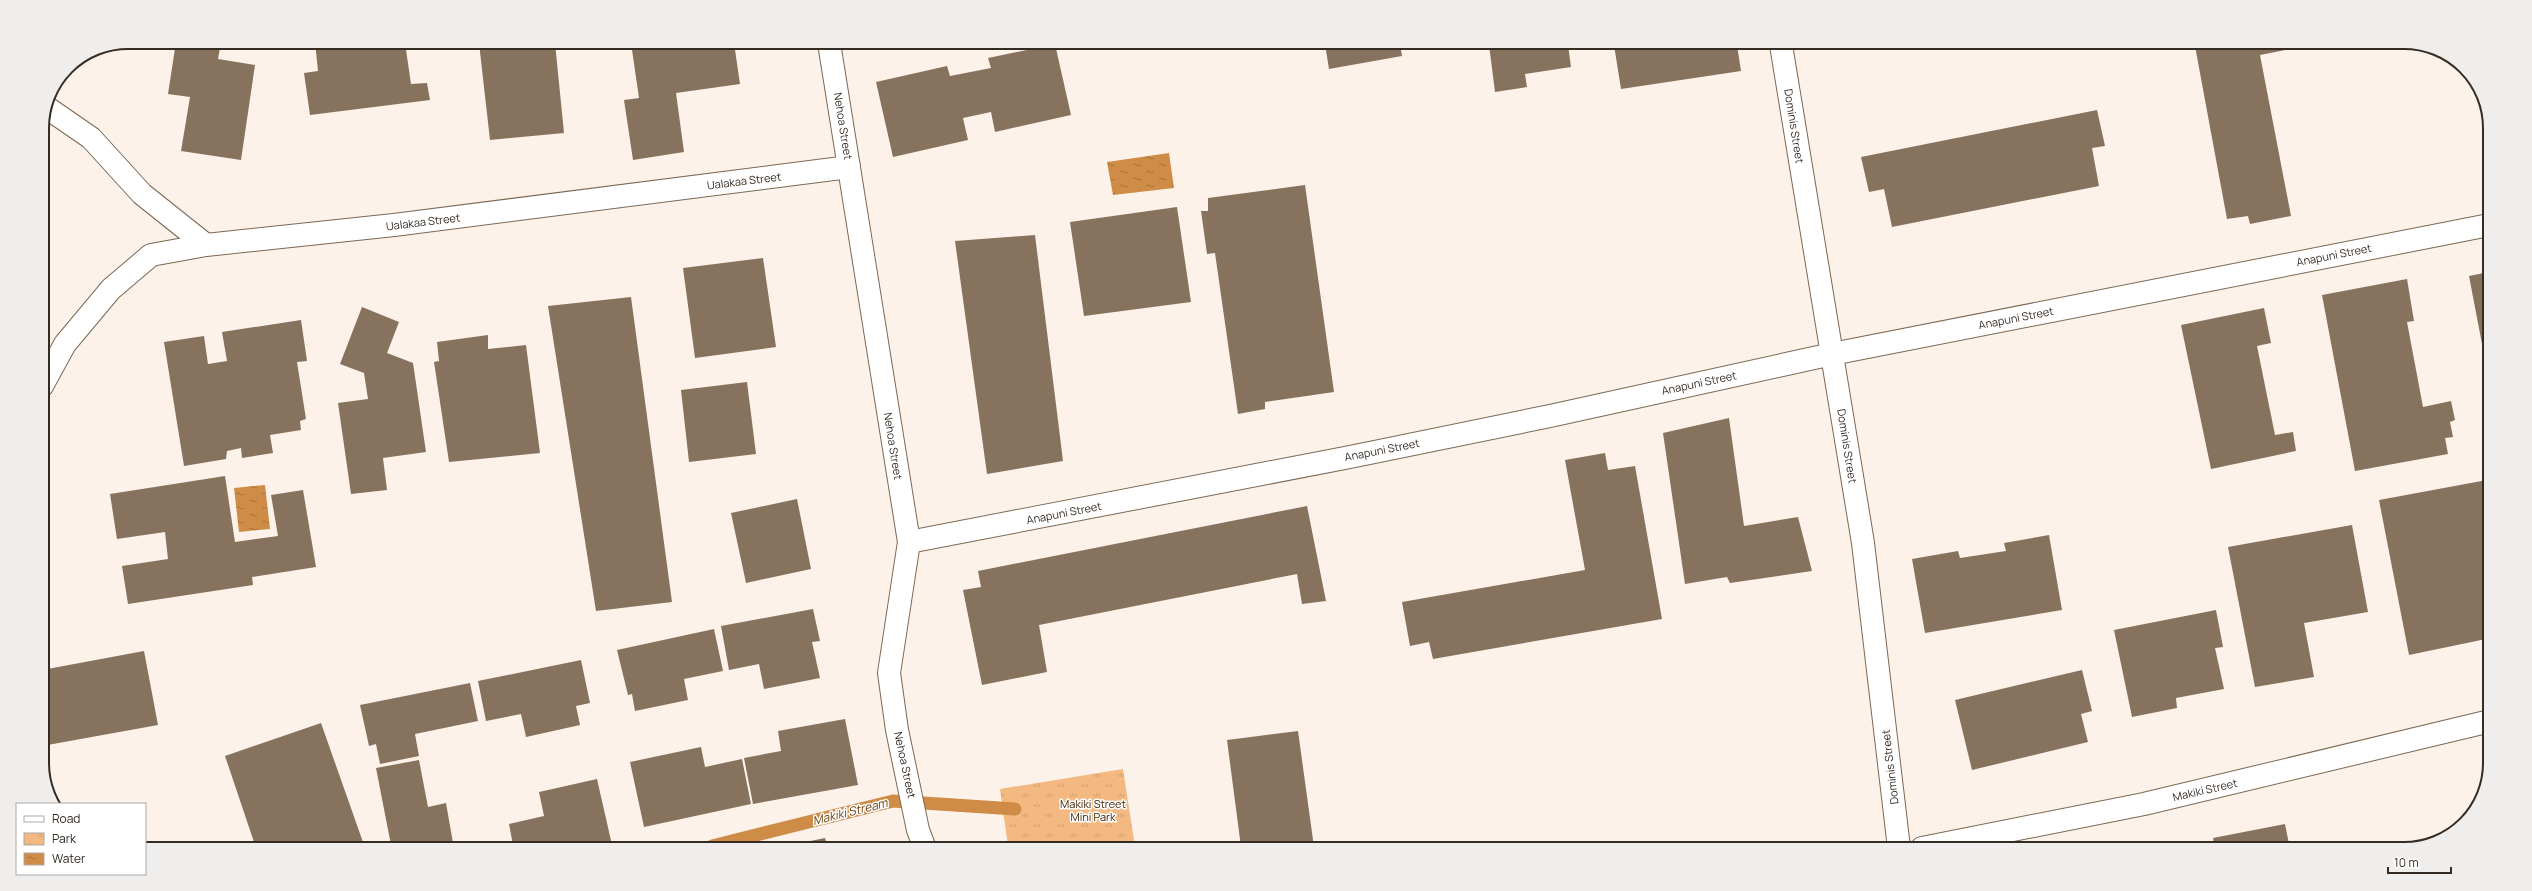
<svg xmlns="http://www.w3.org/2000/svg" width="2532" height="891" font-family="Manrope,sans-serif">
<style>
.park{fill:url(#park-tufts)}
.water{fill:url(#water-ripples)}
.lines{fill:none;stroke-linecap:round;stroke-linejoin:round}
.stream{stroke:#cf8c46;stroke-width:13}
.building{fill:#87725e}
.minor-casing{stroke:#7c6854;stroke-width:24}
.tertiary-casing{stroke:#7c6854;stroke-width:24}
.minor{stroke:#fff;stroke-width:22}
.tertiary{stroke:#fff;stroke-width:22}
.labels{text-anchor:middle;stroke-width:3;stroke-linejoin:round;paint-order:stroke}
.street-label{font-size:11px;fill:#342b23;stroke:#fff}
.park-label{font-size:11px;fill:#3f2405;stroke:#fff}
.water-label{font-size:12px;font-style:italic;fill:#6b3f06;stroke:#fff}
.rim{fill:none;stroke:#342b23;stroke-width:2}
</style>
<defs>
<pattern id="park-tufts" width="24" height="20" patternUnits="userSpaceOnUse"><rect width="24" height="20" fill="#f3b981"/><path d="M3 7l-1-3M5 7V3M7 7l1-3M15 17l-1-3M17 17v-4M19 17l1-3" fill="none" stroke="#d19f6f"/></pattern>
<pattern id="water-ripples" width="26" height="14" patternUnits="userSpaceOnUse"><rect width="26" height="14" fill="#cf8c46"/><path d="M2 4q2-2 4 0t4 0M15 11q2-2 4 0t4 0" fill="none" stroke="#a9733a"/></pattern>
</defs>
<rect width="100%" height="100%" fill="#fcf2e9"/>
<path class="park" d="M 1123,769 L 1135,847 L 1008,846 L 1000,789 Z"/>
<path class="water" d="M 1169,153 L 1174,188 L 1113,195 L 1107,162 Z
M 265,485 L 270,529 L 239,532 L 234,488 Z"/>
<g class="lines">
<path class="stream" d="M 712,846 L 893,801 L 1015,809"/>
</g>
<path class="building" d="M 176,42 L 221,42 L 218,59 L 255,65 L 241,160 L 181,151 L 190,97 L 168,94 Z
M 248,42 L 259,42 L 258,45 Z
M 315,42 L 405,43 L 411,84 L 427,83 L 430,100 L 310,115 L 304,73 L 318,71 Z
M 479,43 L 555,43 L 564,133 L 490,140 Z
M 631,43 L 734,43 L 740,84 L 676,93 L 684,152 L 633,160 L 624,100 L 639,98 Z
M 1055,44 L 1071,115 L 995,132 L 991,112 L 963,118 L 968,140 L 893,157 L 876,82 L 947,66 L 950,76 L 991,68 L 988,58 Z
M 1325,44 L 1400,44 L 1402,56 L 1329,69 Z
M 1489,45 L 1568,45 L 1571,67 L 1525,74 L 1527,87 L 1495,92 Z
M 1614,45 L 1737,45 L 1741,71 L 1621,89 Z
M 2195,46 L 2306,46 L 2260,55 L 2291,216 L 2250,224 L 2248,216 L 2227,219 Z
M 2097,110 L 2105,146 L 2092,148 L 2099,186 L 1892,227 L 1884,189 L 1869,192 L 1861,157 Z
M 42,140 L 45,141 L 43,150 L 42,150 Z
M 1305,185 L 1334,392 L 1265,402 L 1265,409 L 1238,414 L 1215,253 L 1207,254 L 1201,211 L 1208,211 L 1208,198 Z
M 1177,207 L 1191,302 L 1084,316 L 1070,222 Z
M 1035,235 L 1063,461 L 987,474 L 955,241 Z
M 763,258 L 776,347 L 695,358 L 683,268 Z
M 2489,272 L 2488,370 L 2487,370 L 2469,276 Z
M 2407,279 L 2414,321 L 2407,322 L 2423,407 L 2451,401 L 2455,420 L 2450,422 L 2453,437 L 2445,438 L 2448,454 L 2355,471 L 2322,295 Z
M 631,297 L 672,602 L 596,611 L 548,306 Z
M 362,307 L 399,322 L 387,353 L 413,363 L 426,452 L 383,458 L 387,490 L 351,494 L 338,403 L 368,399 L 364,373 L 340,364 Z
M 2264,308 L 2271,343 L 2257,346 L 2275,435 L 2293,432 L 2296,451 L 2211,469 L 2181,325 Z
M 301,320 L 307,361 L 297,362 L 306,419 L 300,421 L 301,430 L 270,435 L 273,453 L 242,458 L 241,448 L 227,451 L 226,459 L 184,466 L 164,342 L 204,336 L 208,364 L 227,361 L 222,332 Z
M 488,335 L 488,349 L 526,345 L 540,453 L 449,462 L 434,362 L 439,361 L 437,342 Z
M 747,382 L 756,454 L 689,462 L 681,390 Z
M 1729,418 L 1744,526 L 1798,517 L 1812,571 L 1730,583 L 1727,577 L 1685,584 L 1663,433 Z
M 1605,453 L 1608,470 L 1635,466 L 1662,619 L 1433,659 L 1429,642 L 1410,646 L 1402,602 L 1585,570 L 1565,460 Z
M 225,476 L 235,542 L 278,536 L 271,495 L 303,490 L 316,567 L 252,577 L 253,585 L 128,604 L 122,566 L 168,559 L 165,532 L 117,539 L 110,494 Z
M 2487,480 L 2486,639 L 2409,655 L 2379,500 Z
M 797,499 L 811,569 L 746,583 L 731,513 Z
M 1307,506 L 1326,601 L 1302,604 L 1297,574 L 1039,625 L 1047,672 L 982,685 L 963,590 L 981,587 L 978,571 Z
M 2352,525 L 2368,612 L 2304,623 L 2314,677 L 2255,687 L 2228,547 Z
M 2049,535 L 2062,610 L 1925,633 L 1912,559 L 1958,551 L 1960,558 L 2006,551 L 2004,543 Z
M 813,609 L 820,641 L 812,642 L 820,678 L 764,689 L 759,664 L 729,670 L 721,626 Z
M 2216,610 L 2223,647 L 2215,648 L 2224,689 L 2176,698 L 2177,708 L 2132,717 L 2114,630 Z
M 714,629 L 723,671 L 684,679 L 688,700 L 635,711 L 632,694 L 628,695 L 617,650 Z
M 144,651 L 158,725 L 42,746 L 42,670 Z
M 581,660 L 590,703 L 576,706 L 580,725 L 526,737 L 521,714 L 486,721 L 478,681 Z
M 2082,670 L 2092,711 L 2081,714 L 2088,742 L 1972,770 L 1955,700 Z
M 470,683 L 478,721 L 415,734 L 419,756 L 380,764 L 376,744 L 369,746 L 360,705 Z
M 845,719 L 858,785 L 753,804 L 744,758 L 781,751 L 778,731 Z
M 321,723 L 364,845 L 307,845 L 306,841 L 295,845 L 255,845 L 225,756 Z
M 1298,731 L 1314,847 L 1241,847 L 1227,740 Z
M 701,747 L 705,767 L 742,759 L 751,804 L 644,827 L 630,762 Z
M 419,760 L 428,807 L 446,803 L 453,843 L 391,845 L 376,768 Z
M 597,779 L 612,845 L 513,845 L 509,824 L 544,816 L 539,792 Z
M 2285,824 L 2290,849 L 2215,849 L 2213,838 Z
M 825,838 L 827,846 L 791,846 L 791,845 Z"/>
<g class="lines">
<g class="minor-casing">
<path id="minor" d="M 1781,45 L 1863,543 L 1899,848
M 46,107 L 91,138 L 142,194 L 206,245 L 394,225 L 849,167
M 42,386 L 65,344 L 111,289 L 151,255 L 206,245
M 909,542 L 1350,457 L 1550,416 L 1832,354 L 2489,225"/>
</g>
<g class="tertiary-casing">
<path id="tertiary" d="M 829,43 L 909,542 L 889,673 L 897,730 L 918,830 L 924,846
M 1922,848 L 2144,804 L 2486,722"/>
</g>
<use href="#minor" class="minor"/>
<use href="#tertiary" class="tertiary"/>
</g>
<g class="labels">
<g class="street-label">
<text transform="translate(843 126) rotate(81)" y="4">Nehoa Street</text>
<text transform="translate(1794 126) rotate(81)" y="4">Dominis Street</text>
<text transform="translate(744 181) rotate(-7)" y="4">Ualakaa Street</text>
<text transform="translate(423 222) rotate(-7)" y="4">Ualakaa Street</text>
<text transform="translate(2334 255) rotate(-11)" y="4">Anapuni Street</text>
<text transform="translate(2016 318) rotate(-11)" y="4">Anapuni Street</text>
<text transform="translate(1699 383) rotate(-12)" y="4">Anapuni Street</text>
<text transform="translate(893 446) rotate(81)" y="4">Nehoa Street</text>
<text transform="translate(1847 446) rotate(81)" y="4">Dominis Street</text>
<text transform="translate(1382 450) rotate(-11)" y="4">Anapuni Street</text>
<text transform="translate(1064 513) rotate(-11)" y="4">Anapuni Street</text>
<text transform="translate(905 765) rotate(78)" y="4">Nehoa Street</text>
<text transform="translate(1890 767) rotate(-97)" y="4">Dominis Street</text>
<text transform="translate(2205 790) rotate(-13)" y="4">Makiki Street</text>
</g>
<g class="park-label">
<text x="1093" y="808">Makiki Street<tspan x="1093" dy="13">Mini Park</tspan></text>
</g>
<g class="water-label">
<text transform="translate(850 812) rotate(-14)" y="4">Makiki Stream</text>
</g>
</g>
<path d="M0 0H2532V891H0ZM128 49H2404A79 79 0 0 1 2483 128V763A79 79 0 0 1 2404 842H128A79 79 0 0 1 49 763V128A79 79 0 0 1 128 49Z" fill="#efeeed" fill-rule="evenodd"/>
<path class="rim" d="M128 49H2404A79 79 0 0 1 2483 128V763A79 79 0 0 1 2404 842H128A79 79 0 0 1 49 763V128A79 79 0 0 1 128 49Z"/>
<rect x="16" y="803" width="130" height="72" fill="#ffffff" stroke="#aeaaa7"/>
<rect x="24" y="816" width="20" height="6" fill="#ffffff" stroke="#aeaaa7"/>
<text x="52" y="823" font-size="12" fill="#342b23">Road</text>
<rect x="24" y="833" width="20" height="12" fill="url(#park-tufts)" stroke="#aeaaa7"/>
<text x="52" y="843" font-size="12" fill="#342b23">Park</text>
<rect x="24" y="853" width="20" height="12" fill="url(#water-ripples)" stroke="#aeaaa7"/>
<text x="52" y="863" font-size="12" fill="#342b23">Water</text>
<path d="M2388 867v6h63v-6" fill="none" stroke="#342b23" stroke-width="2"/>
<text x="2394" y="867" font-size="12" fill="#342b23" stroke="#ffffff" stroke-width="3" paint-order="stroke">10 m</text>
</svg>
